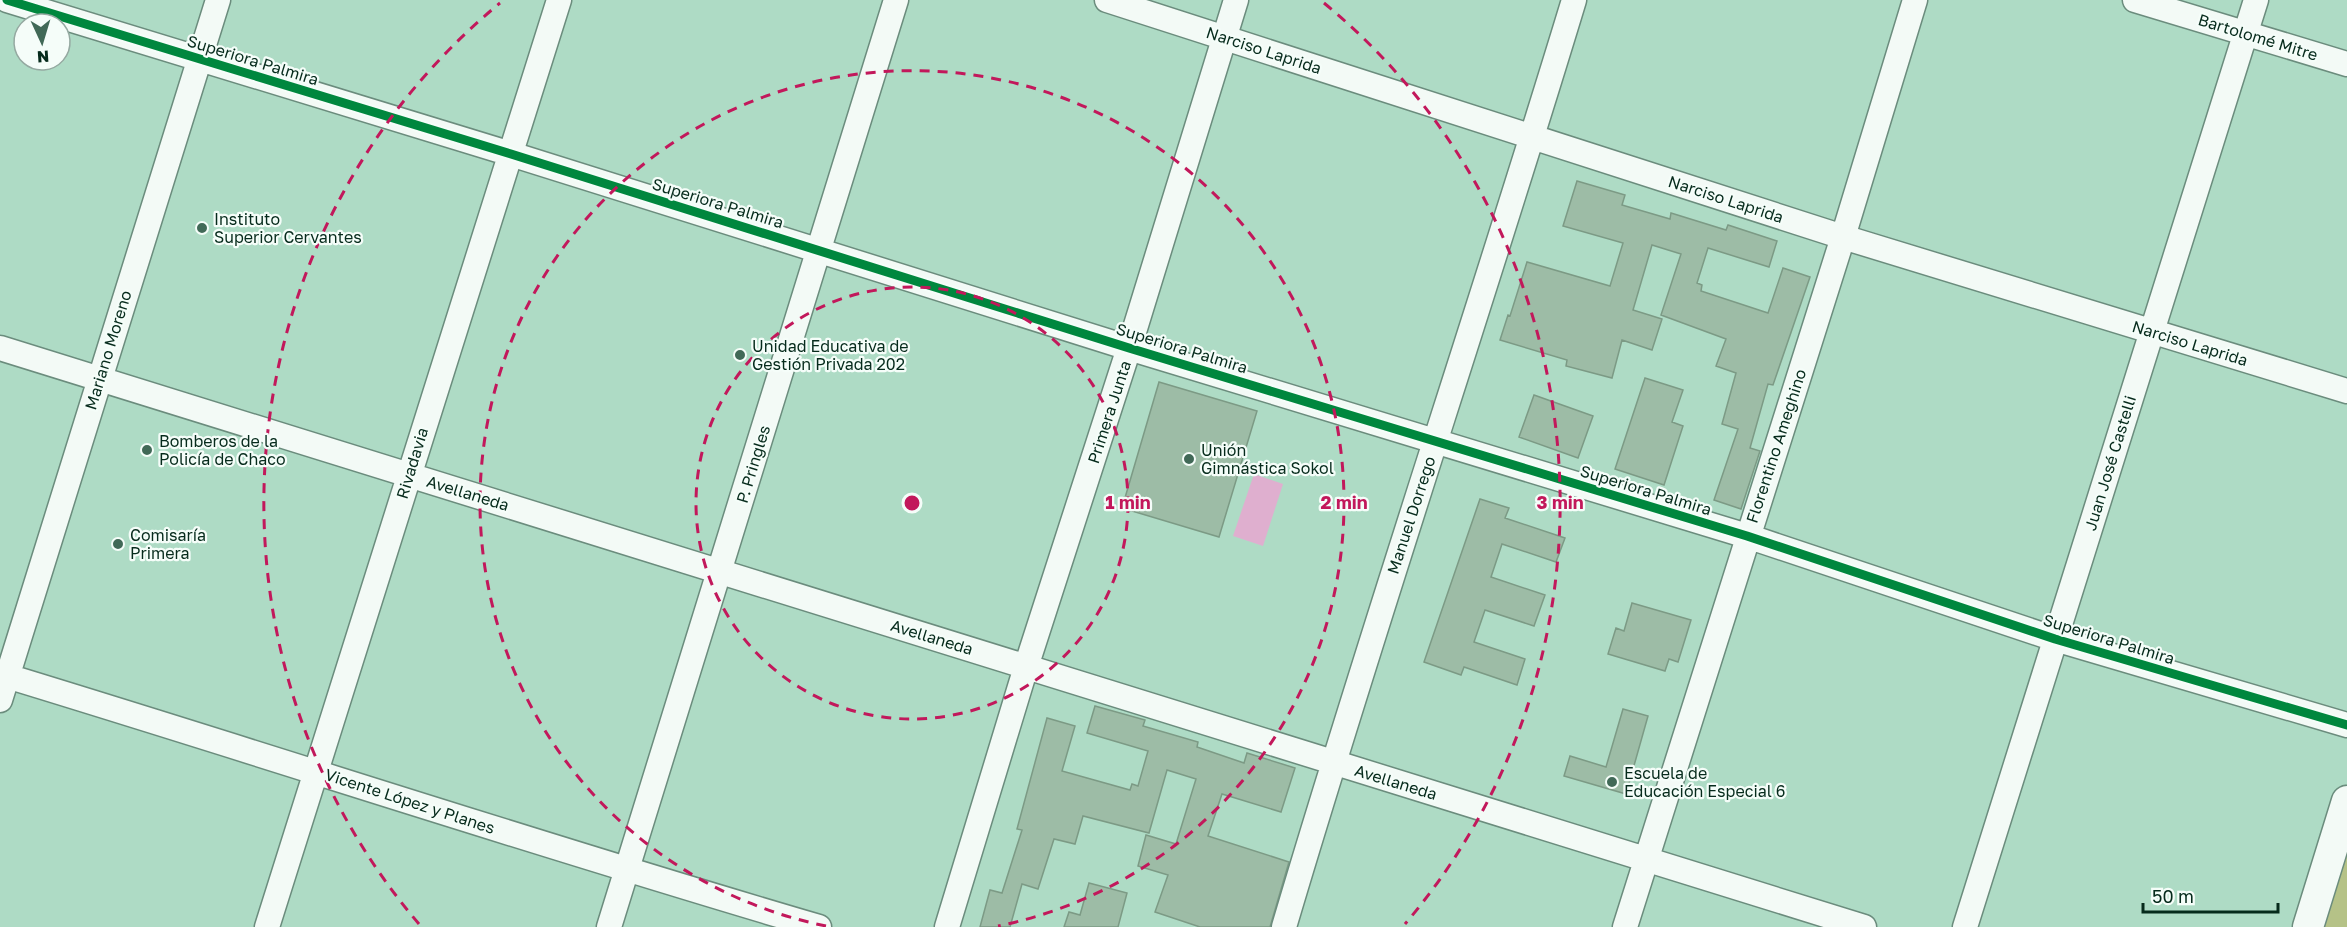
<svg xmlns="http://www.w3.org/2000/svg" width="2347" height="927" font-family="'Golos Text',sans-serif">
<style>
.green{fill:#b5c287}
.water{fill:#dfafcf}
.building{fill:#9dbca6;stroke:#7c9a85;stroke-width:1.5}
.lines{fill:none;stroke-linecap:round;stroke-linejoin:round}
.minor-casing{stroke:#6b8c7d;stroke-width:27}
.major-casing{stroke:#6b8c7d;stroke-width:33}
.minor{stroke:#f3faf6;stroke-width:24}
.major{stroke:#f3faf6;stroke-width:30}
.cycleway-casing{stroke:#f5fdf9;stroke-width:13}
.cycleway{stroke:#00873e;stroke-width:9}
.ring{fill:none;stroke:#c2185b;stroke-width:3;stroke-dasharray:10 8}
.poi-dot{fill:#416957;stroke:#f5fdf9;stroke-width:2}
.labels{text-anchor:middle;stroke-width:4.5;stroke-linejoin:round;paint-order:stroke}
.street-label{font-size:16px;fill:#062b1c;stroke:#f5fdf9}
.poi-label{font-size:16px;fill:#062b1c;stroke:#f5fdf9;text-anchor:start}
.centre{fill:#c2185b;stroke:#f5fdf9;stroke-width:3}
.ring-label{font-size:18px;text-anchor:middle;font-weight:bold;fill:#c2185b;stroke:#f5fdf9;stroke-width:4.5;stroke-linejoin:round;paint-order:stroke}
</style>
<rect width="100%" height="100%" fill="#aedbc5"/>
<path class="green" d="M 2347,850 L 2347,927 L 2323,927 Z"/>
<path class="water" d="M 1254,474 L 1283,484 L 1263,546 L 1233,536 Z"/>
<path class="building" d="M 1577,181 L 1625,195 L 1622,205 L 1670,219 L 1671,213 L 1726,230 L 1728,225 L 1777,241 L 1769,267 L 1708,248 L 1697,283 L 1702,285 L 1701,291 L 1768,313 L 1783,268 L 1810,277 L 1773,385 L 1768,384 L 1750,448 L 1760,451 L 1741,509 L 1714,500 L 1738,429 L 1722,424 L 1736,373 L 1716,366 L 1726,339 L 1661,315 L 1681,254 L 1652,245 L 1633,310 L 1662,319 L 1652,350 L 1622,340 L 1612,378 L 1566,366 L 1567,360 L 1500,340 L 1508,315 L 1510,316 L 1527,262 L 1610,286 L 1623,243 L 1563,226 Z
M 1645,378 L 1683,390 L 1672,422 L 1683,426 L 1664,485 L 1615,469 Z
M 1159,382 L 1257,411 L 1219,537 L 1122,508 Z
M 1534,395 L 1593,416 L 1578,458 L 1519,437 Z
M 1480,499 L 1509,508 L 1505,518 L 1565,538 L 1556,562 L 1502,544 L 1491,577 L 1545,595 L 1534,626 L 1485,610 L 1474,642 L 1525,659 L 1517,685 L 1464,667 L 1461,675 L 1424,662 Z
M 1632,603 L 1691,620 L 1678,662 L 1669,659 L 1665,671 L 1608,654 L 1616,628 L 1624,631 Z
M 1095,706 L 1145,720 L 1143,726 L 1198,742 L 1197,747 L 1244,763 L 1247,753 L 1295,768 L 1281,812 L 1222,794 L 1208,836 L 1289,862 L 1270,927 L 1200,927 L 1155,912 L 1168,875 L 1138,866 L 1146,835 L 1176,844 L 1196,779 L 1167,770 L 1149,833 L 1083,816 L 1075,844 L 1054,839 L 1038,889 L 1022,884 L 1010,927 L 980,927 L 990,890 L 1002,893 L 1022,830 L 1017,829 L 1047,718 L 1075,726 L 1062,771 L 1130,790 L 1132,784 L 1138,786 L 1148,751 L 1087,733 Z
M 1623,709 L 1648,716 L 1626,794 L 1564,776 L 1570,756 L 1606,767 Z
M 1089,883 L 1127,893 L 1118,927 L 1064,927 L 1069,912 L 1080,915 Z"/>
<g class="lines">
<g class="minor-casing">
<path id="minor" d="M 7,0 L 511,154 L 1129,348 L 1747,536 L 2055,639 L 2347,725
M 1107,0 L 1843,237 L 2347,391
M 2135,0 L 2347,64
M 0,348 L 1864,927
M 0,674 C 273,757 545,847 819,927
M 0,700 L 218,0
M 267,927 L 559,0
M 609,927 L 896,0
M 947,927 L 1026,667 L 1129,348 L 1236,0
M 1284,927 C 1376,616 1480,310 1574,0
M 1625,927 L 1843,237 L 1915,0
M 1965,927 L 2256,0"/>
</g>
<g class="major-casing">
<path id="major" d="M 2308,927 L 2347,801"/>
</g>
<use href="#minor" class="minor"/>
<use href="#major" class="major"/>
<g class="cycleway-casing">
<path id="cycleway" d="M 7,0 L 511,154 L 1129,348 L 1747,536 L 2055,639 L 2347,725"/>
</g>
<use href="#cycleway" class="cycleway"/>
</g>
<g class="ring">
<circle cx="912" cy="503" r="216"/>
<path d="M826 926A432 432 0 1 1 998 926"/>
<path d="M419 924A648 648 0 0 1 500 3M1324 3A648 648 0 0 1 1405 924"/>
</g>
<g class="poi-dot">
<circle cx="202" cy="228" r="6"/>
<circle cx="740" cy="355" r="6"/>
<circle cx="147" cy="450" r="6"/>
<circle cx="1189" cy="459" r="6"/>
<circle cx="118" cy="544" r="6"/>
<circle cx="1612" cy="782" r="6"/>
</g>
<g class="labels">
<g class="street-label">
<text transform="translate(2258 37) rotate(17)" y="6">Bartolomé Mitre</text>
<text transform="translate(1264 50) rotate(18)" y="6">Narciso Laprida</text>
<text transform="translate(253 60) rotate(17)" y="6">Superiora Palmira</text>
<text transform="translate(1726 199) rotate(18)" y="6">Narciso Laprida</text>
<text transform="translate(718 203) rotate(17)" y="6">Superiora Palmira</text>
<text transform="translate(2190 343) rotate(17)" y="6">Narciso Laprida</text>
<text transform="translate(1182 348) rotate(17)" y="6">Superiora Palmira</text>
<text transform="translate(108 350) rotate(-73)" y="6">Mariano Moreno</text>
<text transform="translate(1109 412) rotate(-72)" y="6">Primera Junta</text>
<text transform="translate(1776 446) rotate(-72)" y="6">Florentino Ameghino</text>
<text transform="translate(412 463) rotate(-73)" y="6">Rivadavia</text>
<text transform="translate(2110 463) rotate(-73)" y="6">Juan José Castelli</text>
<text transform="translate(753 464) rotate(-73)" y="6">P. Pringles</text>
<text transform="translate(1646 490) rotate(17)" y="6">Superiora Palmira</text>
<text transform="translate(468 493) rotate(17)" y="6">Avellaneda</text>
<text transform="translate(1411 515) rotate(-72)" y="6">Manuel Dorrego</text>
<text transform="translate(932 637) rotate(17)" y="6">Avellaneda</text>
<text transform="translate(2109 639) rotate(17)" y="6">Superiora Palmira</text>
<text transform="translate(1396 782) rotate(17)" y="6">Avellaneda</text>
<text transform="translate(410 801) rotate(18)" y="6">Vicente López y Planes</text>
</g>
<g class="poi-label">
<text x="214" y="225">Instituto<tspan x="214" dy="18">Superior Cervantes</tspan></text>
<text x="752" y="352">Unidad Educativa de<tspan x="752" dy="18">Gestión Privada 202</tspan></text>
<text x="159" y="447">Bomberos de la<tspan x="159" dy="18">Policía de Chaco</tspan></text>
<text x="1201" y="456">Unión<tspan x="1201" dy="18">Gimnástica Sokol</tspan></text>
<text x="130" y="541">Comisaría<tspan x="130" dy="18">Primera</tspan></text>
<text x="1624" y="779">Escuela de<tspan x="1624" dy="18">Educación Especial 6</tspan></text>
</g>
</g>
<circle cx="912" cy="503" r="9" class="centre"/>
<g class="ring-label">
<text x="1128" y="509">1 min</text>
<text x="1344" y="509">2 min</text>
<text x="1560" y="509">3 min</text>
</g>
<g transform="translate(42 42) rotate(176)"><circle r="28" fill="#f5fdf9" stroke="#95a9a1" stroke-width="1.5"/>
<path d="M0-4.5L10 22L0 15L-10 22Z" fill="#416957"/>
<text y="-9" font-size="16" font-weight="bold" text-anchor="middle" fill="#062b1c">N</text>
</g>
<path d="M2143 903v9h135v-9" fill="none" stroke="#062b1c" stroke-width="3"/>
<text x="2152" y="903" font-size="18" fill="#062b1c" stroke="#f5fdf9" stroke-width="4.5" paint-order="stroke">50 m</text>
</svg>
